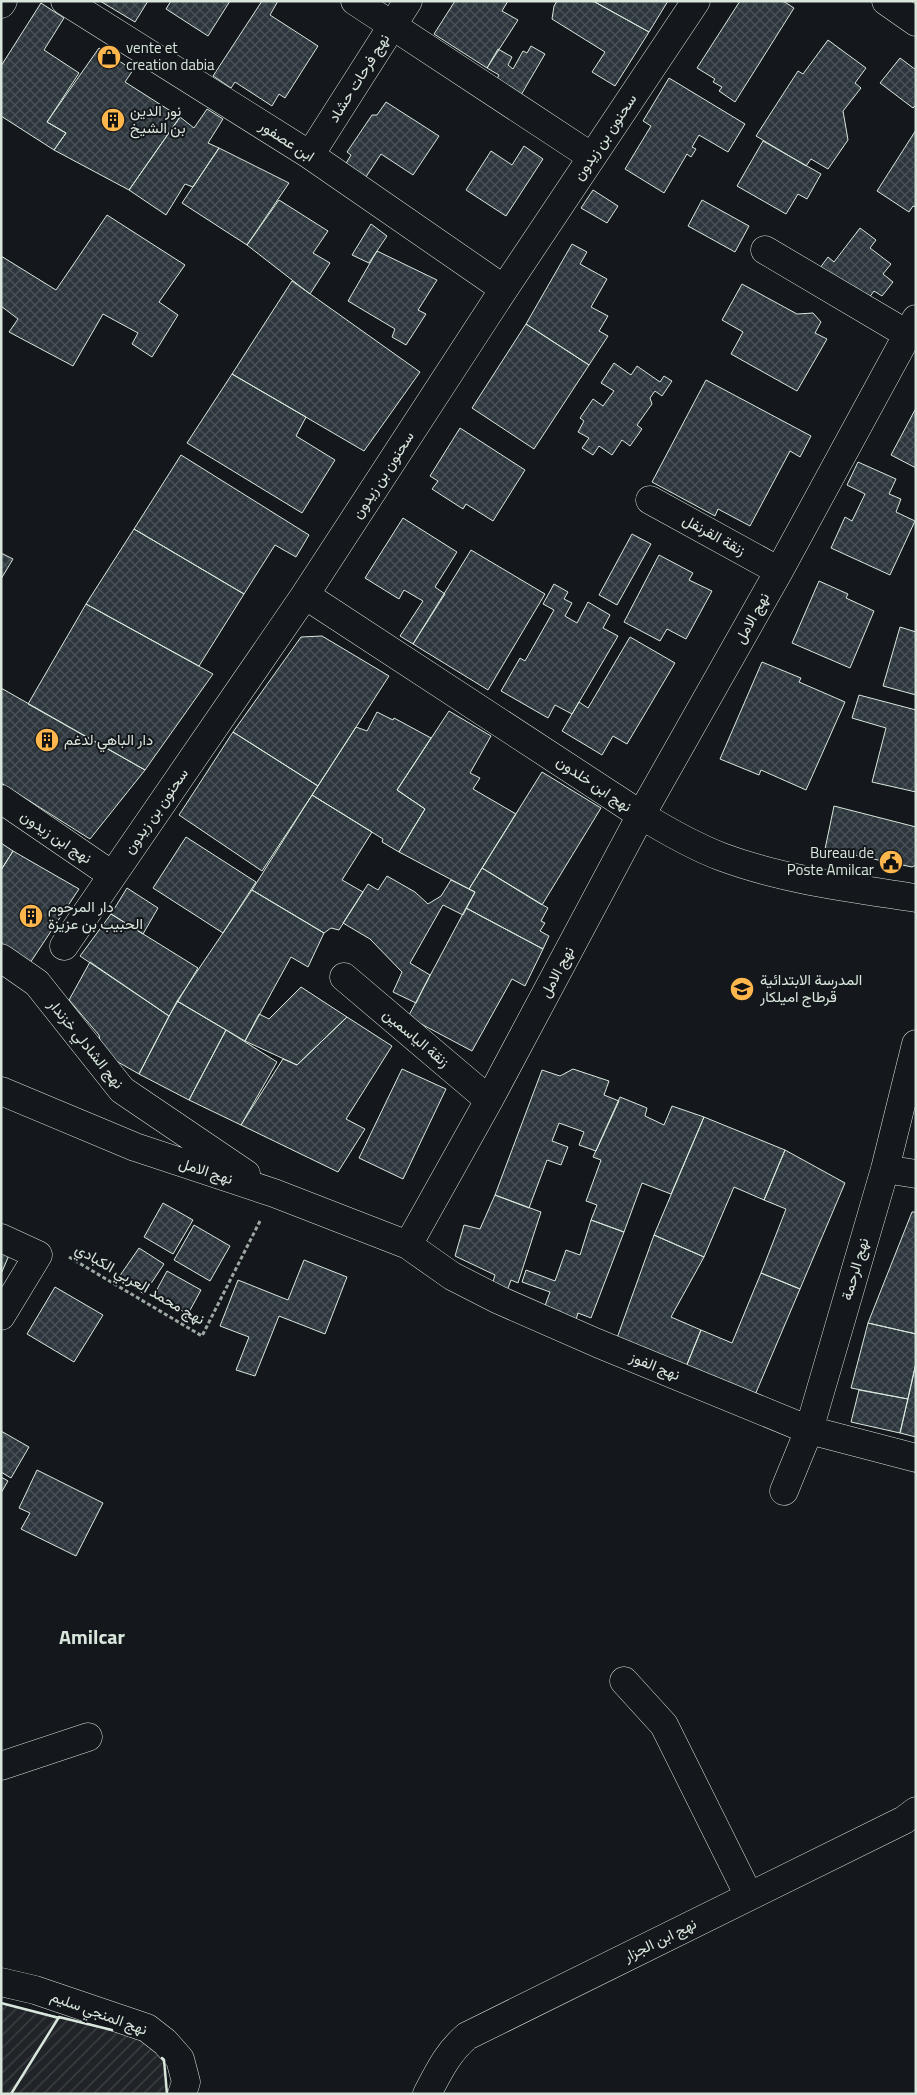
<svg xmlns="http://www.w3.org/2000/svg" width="917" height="2095" font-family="'Titillium Web',Vazirmatn,sans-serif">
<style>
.garden{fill:url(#garden-furrows);stroke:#939e99}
.building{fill:url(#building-cross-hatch);stroke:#d8e6dc}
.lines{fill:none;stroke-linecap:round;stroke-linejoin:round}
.minor-casing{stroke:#d8e6dc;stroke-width:29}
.highway-casing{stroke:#d8e6dc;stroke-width:29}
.path{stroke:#9da8a2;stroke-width:3;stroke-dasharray:4 2.5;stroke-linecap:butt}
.minor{stroke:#14181c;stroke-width:28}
.highway{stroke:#14181c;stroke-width:28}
.wall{stroke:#d8e6dc;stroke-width:2.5}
.labels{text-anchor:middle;stroke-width:4;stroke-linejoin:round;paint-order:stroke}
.poi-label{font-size:15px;fill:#d8e6dc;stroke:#14181c;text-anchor:start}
.street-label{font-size:15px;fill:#d8e6dc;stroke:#14181c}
.district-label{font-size:20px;font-weight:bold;fill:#d8e6dc;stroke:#14181c}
</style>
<defs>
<pattern id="garden-furrows" width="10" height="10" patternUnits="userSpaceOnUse" patternTransform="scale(1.25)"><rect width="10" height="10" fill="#202428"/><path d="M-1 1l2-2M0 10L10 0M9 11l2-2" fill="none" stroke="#404447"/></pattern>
<pattern id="building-cross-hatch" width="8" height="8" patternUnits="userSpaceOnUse" patternTransform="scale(1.25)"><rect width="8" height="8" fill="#2c363c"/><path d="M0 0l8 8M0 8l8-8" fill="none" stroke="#4a5358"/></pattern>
</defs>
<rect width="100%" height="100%" fill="#14181c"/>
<path class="garden" d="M 1,2003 L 145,2038 L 164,2060 L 167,2094 L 1,2094 Z"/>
<path class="building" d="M 100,1 L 148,1 L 135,22 Z
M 171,1 L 230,1 L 208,36 L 166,9 Z
M 262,1 L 278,1 L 270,15 L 318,46 L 285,98 L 279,94 L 272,106 L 235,82 L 231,88 L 213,76 Z
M 455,1 L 508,1 L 502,11 L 518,20 L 487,68 L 434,34 Z
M 557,1 L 593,1 L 649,32 L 615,86 L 592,72 L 605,52 L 552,19 L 554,6 Z
M 593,1 L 668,1 L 649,32 Z
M 740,1 L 783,1 L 794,8 L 735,102 L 719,91 L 722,87 L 713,82 L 715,79 L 697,68 Z
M 41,3 L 64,18 L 44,50 L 79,73 L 47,122 L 66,133 L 54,150 L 1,116 L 1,66 Z
M 828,40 L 866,68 L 855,83 L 861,88 L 843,111 L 848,140 L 828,169 L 811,159 L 806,166 L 756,136 L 798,71 L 803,74 Z
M 531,46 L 545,54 L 521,95 L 496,81 L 499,75 L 487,68 L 498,49 L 512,57 L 508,65 L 513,69 L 523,51 L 527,53 Z
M 99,48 L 133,70 L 125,82 L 180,117 L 129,190 L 54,150 L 66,133 L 47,122 Z
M 900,58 L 916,70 L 916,105 L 913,108 L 880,83 Z
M 669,78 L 745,124 L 728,152 L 699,135 L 692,147 L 696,149 L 691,157 L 687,154 L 664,193 L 625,169 L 651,126 L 643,121 Z
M 386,102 L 439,136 L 413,175 L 381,154 L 362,183 L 342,170 L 351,155 L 347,152 L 372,115 L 377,115 Z
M 207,109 L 223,119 L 208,143 L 219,148 L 193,187 L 185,184 L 166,215 L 129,190 L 180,117 L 194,128 Z
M 916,130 L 916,207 L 913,206 L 909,212 L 877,191 Z
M 763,141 L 821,174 L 807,199 L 798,194 L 786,214 L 737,186 Z
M 524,146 L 543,159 L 506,216 L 466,190 L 491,151 L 512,165 Z
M 219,148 L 289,183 L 247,245 L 182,203 Z
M 593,190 L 618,206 L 607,223 L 581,208 Z
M 279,200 L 328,231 L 313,253 L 330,263 L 310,294 L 247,245 Z
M 702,200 L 749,226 L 735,252 L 688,226 Z
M 107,215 L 185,265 L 159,302 L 178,315 L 152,357 L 132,344 L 138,333 L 103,314 L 73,366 L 9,332 L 18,319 L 1,306 L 1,256 L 56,290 Z
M 371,224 L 387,236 L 369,263 L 352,255 Z
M 860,228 L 876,240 L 870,248 L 891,264 L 883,274 L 893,282 L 882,296 L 874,291 L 863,306 L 817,272 L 828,257 L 834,262 Z
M 572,244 L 587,252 L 580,264 L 607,279 L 591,307 L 608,316 L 599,331 L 608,336 L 589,365 L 526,324 Z
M 377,251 L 437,280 L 418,310 L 426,314 L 406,345 L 392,337 L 395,329 L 348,301 Z
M 292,281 L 420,372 L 364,451 L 232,374 Z
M 742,284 L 797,314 L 813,313 L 821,322 L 815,333 L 827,339 L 797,391 L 731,354 L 743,332 L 722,320 Z
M 526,324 L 589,365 L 534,449 L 472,408 Z
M 614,363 L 631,375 L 637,366 L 660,382 L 664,376 L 672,381 L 662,396 L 655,391 L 650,398 L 652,404 L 637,425 L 642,429 L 630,446 L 622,440 L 612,455 L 599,446 L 593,455 L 582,448 L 589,438 L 578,432 L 584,421 L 580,418 L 593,399 L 603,406 L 614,391 L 601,383 Z
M 232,374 L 306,417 L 296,436 L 335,460 L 302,513 L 187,443 Z
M 706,380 L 811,436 L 800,457 L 790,451 L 750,526 L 718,509 L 715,516 L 652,482 Z
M 916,408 L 916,468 L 891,455 Z
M 460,428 L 525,470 L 493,521 L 466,504 L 463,509 L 432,489 L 438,481 L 430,476 Z
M 181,455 L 309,535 L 296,557 L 275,545 L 244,594 L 134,529 Z
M 858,462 L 896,479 L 889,494 L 901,499 L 896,512 L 915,521 L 890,575 L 831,548 L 845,517 L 852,521 L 865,494 L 847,485 Z
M 403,518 L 457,552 L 435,587 L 445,594 L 413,644 L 400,636 L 423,601 L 404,590 L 399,599 L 365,578 Z
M 134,529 L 244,594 L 199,666 L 86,604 Z
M 632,534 L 651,544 L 617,605 L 599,595 Z
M 471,550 L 545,594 L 488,690 L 413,644 Z
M 1,553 L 13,559 L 1,579 Z
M 659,555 L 693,573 L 689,580 L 712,591 L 686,639 L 667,629 L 660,641 L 624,622 Z
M 819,581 L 848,594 L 846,598 L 874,611 L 850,668 L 792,643 Z
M 554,584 L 568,592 L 564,599 L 572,603 L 565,616 L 577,623 L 588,602 L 610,615 L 603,628 L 618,636 L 572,714 L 555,705 L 548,718 L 501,691 L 520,658 L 525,661 L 554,610 L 543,604 Z
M 86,604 L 213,674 L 145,770 L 28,704 Z
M 900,627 L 916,632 L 916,695 L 883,686 Z
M 322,636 L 389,676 L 318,786 L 233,732 L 301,637 Z
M 630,637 L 675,663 L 627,744 L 613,736 L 602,755 L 562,731 L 579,702 L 588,708 Z
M 762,662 L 801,678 L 799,682 L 845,702 L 806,790 L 761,770 L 759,775 L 720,759 Z
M 1,688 L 145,770 L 90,839 L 1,783 Z
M 859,695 L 916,710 L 916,792 L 872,782 L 886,728 L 852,718 Z
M 449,711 L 491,736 L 470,773 L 480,778 L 473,789 L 516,814 L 469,889 L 399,852 L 425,809 L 397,790 Z
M 377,712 L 393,720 L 394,718 L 431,738 L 397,790 L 425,809 L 399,852 L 382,842 L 383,839 L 312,795 L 356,727 L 367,731 Z
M 233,732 L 318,786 L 262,871 L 179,815 Z
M 542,772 L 601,808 L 542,905 L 482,868 Z
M 312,795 L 372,832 L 342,880 L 363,892 L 339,930 L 331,928 L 324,933 L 252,890 Z
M 834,806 L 916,827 L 916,865 L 912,867 L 825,849 Z
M 186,837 L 256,882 L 223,933 L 153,888 Z
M 1,843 L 13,851 L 1,870 Z
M 13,851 L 79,889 L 30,963 L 1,943 L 1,870 Z
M 482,868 L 548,908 L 541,921 L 545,923 L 540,931 L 549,936 L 543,949 L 466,908 L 475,892 L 469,889 Z
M 387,876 L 415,892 L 428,904 L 441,896 L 451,880 L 475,892 L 463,915 L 443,905 L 410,963 L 430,975 L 416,1003 L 393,992 L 402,972 L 370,939 L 343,923 L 368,884 L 378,890 Z
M 127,888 L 158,908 L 143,934 L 111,914 Z
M 252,890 L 324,933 L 308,967 L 291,957 L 245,1041 L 177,1001 Z
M 466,908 L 543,949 L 525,986 L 512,979 L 472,1051 L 408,1017 Z
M 111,914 L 198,968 L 169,1016 L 80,956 Z
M 90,962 L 169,1016 L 139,1074 L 102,1053 L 99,1035 L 69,1000 Z
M 301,987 L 347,1017 L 297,1065 L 245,1041 L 259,1014 L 269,1019 Z
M 177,1001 L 226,1030 L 189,1100 L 139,1074 Z
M 347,1017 L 392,1046 L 346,1119 L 365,1129 L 338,1172 L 241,1125 L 283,1059 L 297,1065 Z
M 226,1030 L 277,1062 L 241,1125 L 189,1100 Z
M 402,1069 L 446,1089 L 403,1179 L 359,1158 Z
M 573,1069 L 609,1081 L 604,1095 L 619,1101 L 596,1151 L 579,1145 L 584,1132 L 559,1123 L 552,1141 L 568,1147 L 561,1165 L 547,1160 L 529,1208 L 495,1195 L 542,1070 L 560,1076 Z
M 620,1097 L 647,1108 L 645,1116 L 664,1125 L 672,1106 L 704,1117 L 671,1194 L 642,1183 L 624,1232 L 591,1220 L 597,1205 L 586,1201 L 601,1160 L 593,1157 Z
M 704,1117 L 785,1150 L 764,1200 L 734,1187 L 704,1257 L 654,1235 Z
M 785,1150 L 845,1183 L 800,1289 L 761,1273 L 786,1209 L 764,1200 Z
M 495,1195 L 541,1212 L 518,1283 L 511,1280 L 507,1291 L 492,1285 L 495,1275 L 455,1256 L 464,1225 L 480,1229 Z
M 163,1203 L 193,1220 L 173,1254 L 144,1237 Z
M 912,1212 L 916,1212 L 916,1334 L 868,1323 Z
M 591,1220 L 624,1232 L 591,1318 L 578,1313 L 575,1323 L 543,1311 L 550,1292 L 522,1282 L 526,1270 L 555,1281 L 566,1250 L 580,1255 Z
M 194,1225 L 230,1246 L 210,1281 L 174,1260 Z
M 654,1235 L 704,1257 L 671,1317 L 701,1330 L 686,1367 L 617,1338 Z
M 139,1248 L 164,1264 L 144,1294 L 119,1277 Z
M 1,1249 L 10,1253 L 1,1274 Z
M 304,1260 L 347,1277 L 325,1334 L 279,1316 L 255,1376 L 236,1370 L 249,1337 L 220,1326 L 238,1280 L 288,1300 Z
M 167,1271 L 201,1290 L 188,1314 L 154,1295 Z
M 761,1273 L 800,1289 L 755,1395 L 686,1367 L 701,1330 L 732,1343 Z
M 55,1287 L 103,1315 L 74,1362 L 27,1334 Z
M 868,1323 L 916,1334 L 916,1363 L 908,1399 L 851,1388 Z
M 916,1363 L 916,1437 L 900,1433 Z
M 859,1390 L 908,1399 L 900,1433 L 851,1422 Z
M 1,1431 L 29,1447 L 11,1478 L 1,1472 Z
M 37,1470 L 103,1503 L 76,1556 L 21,1529 L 30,1513 L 19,1508 Z
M 1,1477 L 8,1481 L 1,1493 Z"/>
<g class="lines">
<g class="minor-casing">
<path id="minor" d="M 65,1 L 310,155 L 504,289
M 355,1 L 592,157
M 1,4 L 3,1
M 310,155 L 408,1
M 765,250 L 907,334
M 650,500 L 779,571
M 305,595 L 641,815 C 667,831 693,846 722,857 C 784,880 851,888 916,898
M 1,799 L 112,875
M 64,946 L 305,595 L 504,289 L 696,1
M 1,958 L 37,983 L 122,1090 L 246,1174
M 344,977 L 489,1100
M 1,1091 L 135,1147 L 274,1193 L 408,1245 L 489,1100 L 641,815 L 779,571 L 916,319
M 885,1169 L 916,1174
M 1,1238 L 38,1255 L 1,1316
M 408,1245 L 452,1276 L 499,1300 L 597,1343 L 809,1430 L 916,1458
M 784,1491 L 809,1430 L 885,1169 L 916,1044
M 624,1681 L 664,1725 L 749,1896
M 1,1766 L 88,1737
M 1,1982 L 35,1990 L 147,2028 L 165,2042 L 180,2059 L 186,2082 L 182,2094
M 427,2094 C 439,2071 448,2052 467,2036 L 904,1820 L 916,1811"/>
</g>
<g class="highway-casing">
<path id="highway" d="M 886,1 L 916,22"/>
</g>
<path class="path" d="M 69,1257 L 202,1336 L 260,1221"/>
<use href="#minor" class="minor"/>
<use href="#highway" class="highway"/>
<path class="wall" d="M 1,2003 L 59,2018
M 162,2058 L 164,2060 L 167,2094
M 11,2094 L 59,2017 L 112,2030"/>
</g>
<defs>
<g id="shop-disc" transform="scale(1.25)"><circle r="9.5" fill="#ffb74d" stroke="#14181c"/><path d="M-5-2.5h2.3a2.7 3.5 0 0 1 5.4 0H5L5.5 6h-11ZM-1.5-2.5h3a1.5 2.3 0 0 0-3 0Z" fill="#111"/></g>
<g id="building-disc" transform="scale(1.25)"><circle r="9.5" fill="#ffb74d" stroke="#14181c"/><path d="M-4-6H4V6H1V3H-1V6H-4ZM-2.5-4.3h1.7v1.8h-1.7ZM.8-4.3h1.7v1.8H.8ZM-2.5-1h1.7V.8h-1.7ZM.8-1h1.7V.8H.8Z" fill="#111"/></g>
<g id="civic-disc" transform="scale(1.25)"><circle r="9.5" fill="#ffb74d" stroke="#14181c"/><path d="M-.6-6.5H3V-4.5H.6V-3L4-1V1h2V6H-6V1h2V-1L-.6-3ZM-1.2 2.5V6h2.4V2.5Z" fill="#111"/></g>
<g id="school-disc" transform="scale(1.25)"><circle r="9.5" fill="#ffb74d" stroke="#14181c"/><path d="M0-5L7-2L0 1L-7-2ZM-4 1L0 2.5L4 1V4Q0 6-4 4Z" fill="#111"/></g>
</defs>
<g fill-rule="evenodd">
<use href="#shop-disc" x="109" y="57"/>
<use href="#building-disc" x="113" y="120"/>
<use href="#building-disc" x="47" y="740"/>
<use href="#civic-disc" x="891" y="862"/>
<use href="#building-disc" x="31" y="916"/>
<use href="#school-disc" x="742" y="989"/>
</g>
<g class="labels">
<g class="poi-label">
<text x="126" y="53">vente et<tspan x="126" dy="17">creation dabia</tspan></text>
<text x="130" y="116">نور الدين<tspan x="130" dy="17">بن الشيخ</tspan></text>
<text x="64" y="745">دار الباهي لدغم</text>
<text x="874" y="858" text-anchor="end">Bureau de<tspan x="874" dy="17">Poste Amilcar</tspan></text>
<text x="48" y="912">دار المرحوم<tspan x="48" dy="17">الحبيب بن عزيزة</tspan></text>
<text x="760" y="985">المدرسة الابتدائية<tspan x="760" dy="17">قرطاج اميلكار</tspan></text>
</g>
<g class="street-label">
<text transform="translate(359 78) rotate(-58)" y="5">نهج فرحات حشاد</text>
<text transform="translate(605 137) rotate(-56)" y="5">سحنون بن زيدون</text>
<text transform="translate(287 141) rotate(33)" y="5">ابن عصفور</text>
<text transform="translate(383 475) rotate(-57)" y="5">سحنون بن زيدون</text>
<text transform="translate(714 535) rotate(29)" y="5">زنقة القرنفل</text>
<text transform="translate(752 618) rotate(-61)" y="5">نهج الامل</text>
<text transform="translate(594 784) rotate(34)" y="5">نهج ابن خلدون</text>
<text transform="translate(156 811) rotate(-55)" y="5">سحنون بن زيدون</text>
<text transform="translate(56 837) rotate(34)" y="5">نهج ابن زيدون</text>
<text transform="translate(557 972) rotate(-62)" y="5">نهج الامل</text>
<text transform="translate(416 1038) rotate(40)" y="5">زنقة الياسمين</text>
<text transform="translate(86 1044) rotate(51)" y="5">نهج الشادلي خزندار</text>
<text transform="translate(206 1171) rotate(18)" y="5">نهج الامل</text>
<text transform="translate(855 1269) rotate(-74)" y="5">نهج الرحمة</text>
<text transform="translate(140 1284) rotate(30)" y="5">نهج محمد العربي الكبادي</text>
<text transform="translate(655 1366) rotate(22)" y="5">نهج الفوز</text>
<text transform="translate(660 1940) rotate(-26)" y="5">نهج ابن الجزار</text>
<text transform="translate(99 2013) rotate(20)" y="5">نهج المنجي سليم</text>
</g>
<g class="district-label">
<text x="92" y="1644">Amilcar</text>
</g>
</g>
<rect width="917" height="2095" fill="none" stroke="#d8e6dc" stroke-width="5"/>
</svg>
